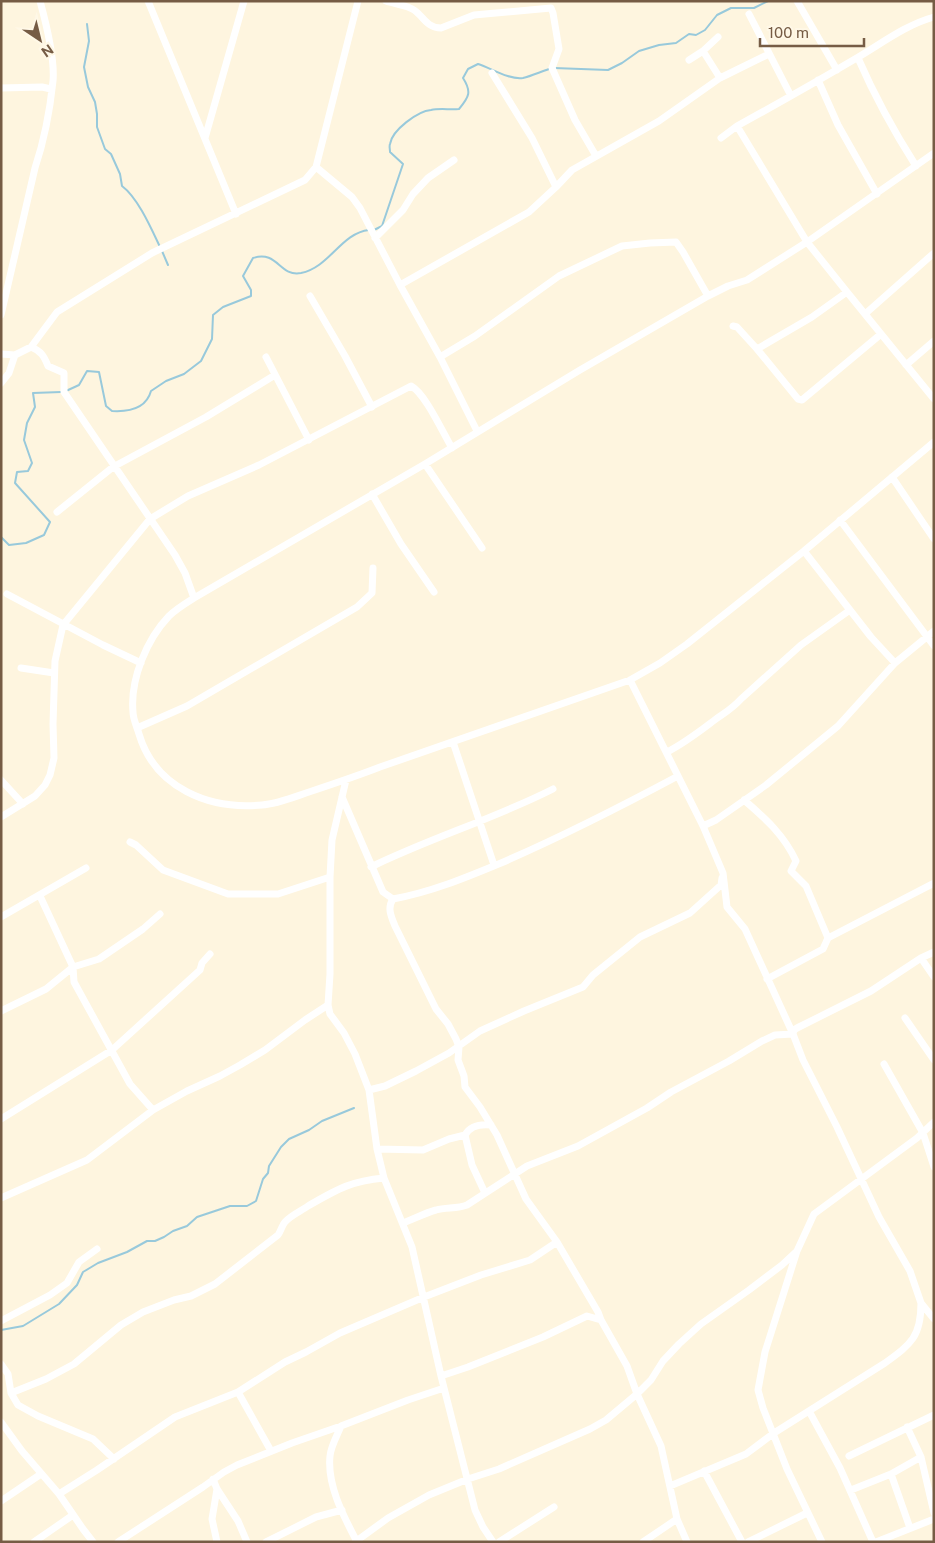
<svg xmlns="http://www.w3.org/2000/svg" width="935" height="1543" font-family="'Public Sans',sans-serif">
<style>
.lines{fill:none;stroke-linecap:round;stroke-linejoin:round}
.stream{stroke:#98c9db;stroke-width:2}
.minor{stroke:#fff;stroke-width:7}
</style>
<rect width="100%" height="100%" fill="#fef5df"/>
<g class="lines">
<path class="stream" d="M 87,24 L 89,41 L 84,67 L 88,87 L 95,102 L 97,114 L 97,127 L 105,149 L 111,154 L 120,174 L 122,186 C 138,198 151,228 160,247
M 554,68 L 608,70 L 622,63 L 639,51 L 659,45 L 676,43 L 689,34 L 696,35 L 705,30 L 717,15 L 731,8 L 754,8 L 768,1
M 374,230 L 382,226 L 403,164 L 390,152 C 390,149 389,146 390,144 C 392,130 418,111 431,110 C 440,108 450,110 459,109 C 469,97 472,92 463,78 L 468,69 L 478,64 C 491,68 509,80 523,78 C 531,76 540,72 549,69
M 162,251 L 168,265
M 66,391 L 79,385 L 87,371 L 99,372 L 106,406 L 112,411 C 129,412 146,409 151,391 L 166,381 L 184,374 L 201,361 L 212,339 L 213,315 L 223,307 L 251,296 L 251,290 L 243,276 L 253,258 C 278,250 279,277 301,273 C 330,267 341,233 369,230
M 1,537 L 9,545 L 26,543 L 44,535 L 50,522 L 15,483 L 17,472 L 28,471 L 32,463 L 24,440 L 27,423 L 35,407 L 33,393 L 61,392
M 1,1330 L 23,1326 L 59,1304 L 77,1285 L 83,1272 L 98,1263 L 127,1252 L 147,1241 L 155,1241 L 164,1237 L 173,1231 L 187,1226 L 197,1217 L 230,1206 L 247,1206 L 256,1201 L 263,1179 L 268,1173 L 269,1166 L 281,1147 L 289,1139 L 309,1130 L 322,1121 L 354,1108"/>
<path class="minor" d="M 148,1 L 236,214
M 386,1 C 394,4 407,5 414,10 C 424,17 427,28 441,28 L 474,15 L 551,8 L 553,13 L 559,49 L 552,68 L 575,120 L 596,156
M 797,1 L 837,70
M 749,14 L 791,96
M 703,51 L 718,37
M 858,58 C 875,97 893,130 916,166
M 689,60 L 703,51 L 720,78
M 492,73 L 532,138 L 556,187
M 818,80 L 838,125 L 877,194
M 1,88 L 42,87 L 51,89
M 737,126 L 807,242 L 847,292
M 205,138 L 244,1
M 721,138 L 737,126 C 777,104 816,82 855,59 C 881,44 905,25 934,17
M 934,153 L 807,242 L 747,280 L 728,286 L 708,296 L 580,370 L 425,464 L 194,598 C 186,603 176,609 169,616 C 147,639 130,679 133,712 C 133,719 137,727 139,734 C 155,788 209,810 262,805 C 277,804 294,797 309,792 C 333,784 357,776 380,767 C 464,738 547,709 630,680 L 660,663 L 687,644 L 804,551 L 934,442
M 316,167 L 352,197 L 360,208 L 400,285 L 440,357 L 477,431
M 375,238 L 403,210 L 413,194 L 428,178 L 454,160
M 400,285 L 529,212 L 556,187 L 572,170 L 659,121 L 720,78 L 769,54
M 310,296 L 345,356 L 372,407
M 865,314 L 934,253
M 1,315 L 35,168 C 44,141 50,110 53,81 C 55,59 46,23 40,1
M 733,326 L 737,327 L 757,349 L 812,317 L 847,292 L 934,399
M 31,347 C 41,351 44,356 48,366 L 64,373 L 64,392 L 175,555 L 185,573 L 194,598
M 757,349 L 798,399 L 802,400 L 881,334
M 1,354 L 15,355 L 31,347 L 57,312 L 152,253 L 305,180 L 316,167 L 358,1
M 266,357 L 309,440
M 440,357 L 475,336 L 559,276 L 622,246 L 650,243 L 676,242 L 683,252 L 708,296
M 906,365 L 934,341
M 1,383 L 9,373 L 15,355
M 425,464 L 482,548
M 892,477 L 934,539
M 372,494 L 401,544 L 434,592
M 57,512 L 113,467 L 206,417 L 275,375
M 840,520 L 934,646
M 804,551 L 871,637 L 895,663
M 7,594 L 103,645 L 141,663
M 21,668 L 54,673
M 137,728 L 187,706 L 357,607 L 372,593 L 373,568
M 453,742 L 494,865
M 667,752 C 685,743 700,731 716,719 C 726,712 733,708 741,699 L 801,645 L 850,610
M 1,780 L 23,804
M 346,780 L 332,840 L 330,877 L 330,974 L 328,1005 L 330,1014 L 344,1033 L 355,1054 L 369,1090 L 377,1149 L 384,1178 L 412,1247 L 441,1376 L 475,1510 L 483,1527 L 493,1542
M 342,797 L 383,892 L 393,899 C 431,892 465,878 501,863 C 561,837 620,807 678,776
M 744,800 C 765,818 784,835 796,861 L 791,871 L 806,886 L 828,938
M 1,817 L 35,796 L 45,785 L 50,775 L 54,758 L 53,724 L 55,661 L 63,625 L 150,519 L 188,496 L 259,465 L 411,386 C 425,393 443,433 452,448
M 703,826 L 716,820 L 766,785 L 838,726 L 895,663 L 934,631
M 130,842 L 136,845 L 163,870 L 228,894 L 278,894 L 330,877
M 371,867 C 430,838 494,819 553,789
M 393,899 C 387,908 391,916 395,926 L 436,1009 L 448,1024 L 456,1039 L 459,1047 L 458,1060 L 464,1076 L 465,1087 L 480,1107 L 497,1135 L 526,1199 L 557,1242 L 598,1312 L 601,1320
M 1,917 L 86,868
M 934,952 L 921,958 L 871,991 L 797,1028 L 794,1030 L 793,1034 L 803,1060 L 837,1127 L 879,1217 L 910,1271 L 921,1303 L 934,1319
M 921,958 L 934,977
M 767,979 L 823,949 L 828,938 L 934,883
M 1,1011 L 46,989 L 73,967 L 40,896
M 905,1018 L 934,1060
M 884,1064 L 923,1133 L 934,1167
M 369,1090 L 385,1086 L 416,1071 L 449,1053 L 480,1031 L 524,1011 L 583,987 L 593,975 L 640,937 L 690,913 L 721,885 L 722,878
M 153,1110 L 130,1084 L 74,982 L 73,967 L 99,959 L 143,929 L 160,914
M 1,1119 L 112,1050 L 200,970 L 202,963 L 210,954
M 377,1149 L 423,1150 L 449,1139 L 465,1135
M 485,1193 L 472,1165 L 465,1135 C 470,1126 481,1124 491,1125
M 1,1198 L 87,1160 L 153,1110 L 187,1091 L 220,1076 L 240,1065 L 265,1050 L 305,1020 L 328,1005
M 403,1223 C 414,1219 425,1213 436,1210 C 446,1207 457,1209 467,1205 L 527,1166 L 578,1146 L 647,1108 L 671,1092 L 729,1061 L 762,1041 L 775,1035 L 793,1034 L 745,929 L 727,907 L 723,873 L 703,826 L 630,680
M 797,1251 L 765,1352 L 758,1390 L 763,1408 L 787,1469 L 822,1542
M 1,1321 L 50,1295 L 67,1283 L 79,1262 L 97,1249
M 1,1364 L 8,1374 L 11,1393 L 18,1405 L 38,1416 L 93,1439 L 114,1459
M 441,1376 L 468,1367 L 543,1337 L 587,1316 L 601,1320 L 627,1366 L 637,1394 L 661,1446 L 677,1519 L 687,1542
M 238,1392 L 271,1451
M 11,1393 L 46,1379 L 74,1364 L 121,1325 L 143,1312 L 174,1300 L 191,1296 L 215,1284 L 278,1235 C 281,1231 282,1225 285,1222 C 291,1215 301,1211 308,1206 C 336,1190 350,1181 384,1178
M 809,1411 L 840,1468 L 873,1542
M 1,1422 L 22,1451 L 59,1494 L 83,1529 L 93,1542
M 341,1426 C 337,1436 331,1446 330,1456 C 327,1485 343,1515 356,1540
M 907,1427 L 921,1457 L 934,1513
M 849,1456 L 934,1415
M 704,1471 L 742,1542
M 891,1474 L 910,1528
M 213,1479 L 217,1489 L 238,1521 L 247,1542
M 670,1486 L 746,1454 L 774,1433 L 885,1363 C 911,1344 921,1337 921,1303
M 851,1490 L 891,1474 L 921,1457
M 59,1494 L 97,1470 L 175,1417 L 238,1392 L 285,1362 L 306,1352 L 340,1333 L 424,1297 L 481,1275 L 530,1260 L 557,1242
M 1,1501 L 41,1474
M 34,1542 L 73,1515
M 118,1542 L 203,1487 L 224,1472 L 237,1465 L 292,1443 L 341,1426 L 408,1400 L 444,1388
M 217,1542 L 212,1519 L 217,1489
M 266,1542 L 316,1517 L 342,1510
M 355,1542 L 388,1518 L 429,1495 L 468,1479 L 499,1469 L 590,1429 L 606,1420 L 637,1394 L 651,1380 L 663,1361 L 679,1344 L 701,1324 L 749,1290 L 782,1265 L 797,1251 L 814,1214 L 917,1138 L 934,1122
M 499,1542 L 554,1507
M 643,1542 L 677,1519
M 748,1542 L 807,1513
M 876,1542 L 934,1519"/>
</g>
<rect width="935" height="1543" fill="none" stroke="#765c45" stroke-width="5"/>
<g transform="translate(40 40) rotate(145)" stroke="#fff8e7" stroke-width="4" paint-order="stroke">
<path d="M0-4L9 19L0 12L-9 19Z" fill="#765c45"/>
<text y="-8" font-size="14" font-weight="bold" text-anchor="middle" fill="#765c45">N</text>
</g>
<path d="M760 38v8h104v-8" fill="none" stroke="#765c45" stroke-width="2.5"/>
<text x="768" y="38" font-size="15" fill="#765c45" stroke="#fff8e7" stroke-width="4" paint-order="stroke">100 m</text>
</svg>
